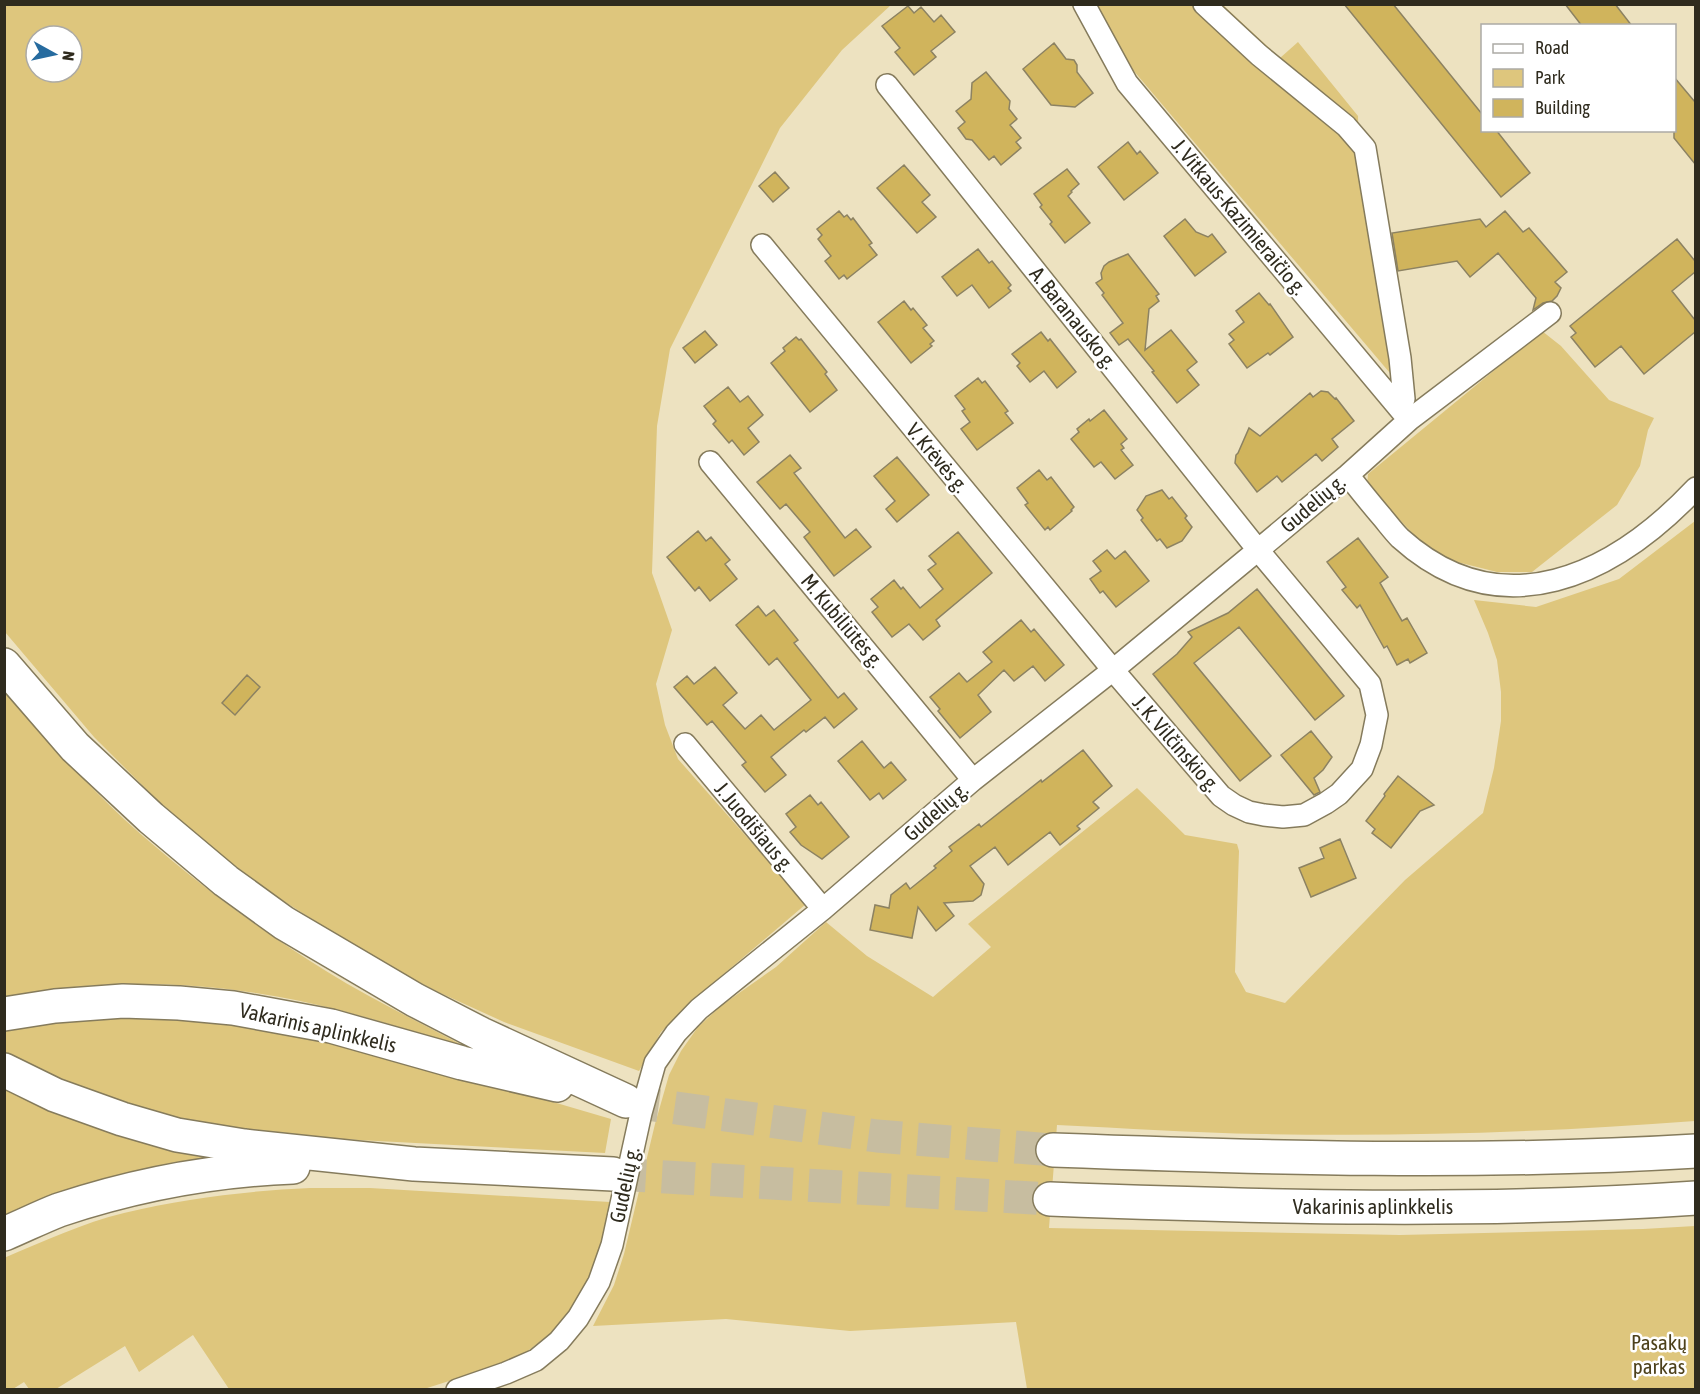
<svg xmlns="http://www.w3.org/2000/svg" width="1700" height="1394" font-family="'Asap Condensed',sans-serif">
<style>
.green{fill:#dec67d;fill-rule:evenodd}
.building{fill:#d0b45c;stroke:#8c8262;stroke-width:1.5}
.lines{fill:none;stroke-linecap:round;stroke-linejoin:round}
.highway-tunnel{stroke:#c7bda0;stroke-width:33;stroke-dasharray:33 16;stroke-linecap:butt}
.street-casing{stroke:#857b5c;stroke-width:24}
.highway-casing{stroke:#857b5c;stroke-width:36}
.street{stroke:#fff;stroke-width:21}
.highway{stroke:#fff;stroke-width:33}
.labels{text-anchor:middle;stroke-width:5;stroke-linejoin:round;paint-order:stroke}
.street-label{font-size:21px;fill:#2f2b1e;stroke:#fff}
.park-label{font-size:21px;fill:#4d411b;stroke:#fff}
</style>
<rect width="100%" height="100%" fill="#ede2c0"/>
<path class="green" d="M 4,5 L 891,5 L 842,50 L 780,128 L 670,349 L 657,426 L 652,573 L 672,630 L 656,684 L 665,725 L 678,759 L 806,904 L 692,1001 L 661,1032 L 639,1071 L 504,1022 L 436,991 L 370,956 L 271,893 L 216,851 L 153,796 L 94,737 L 5,632 ZM 36,36 L 72,36 L 72,72 L 36,72 Z
M 1097,5 L 1223,5 L 1280,58 L 1298,42 L 1358,116 L 1359,155 L 1395,379 L 1133,70 Z
M 1542,331 L 1561,346 L 1609,400 L 1654,418 L 1648,430 L 1640,466 L 1617,505 L 1532,572 L 1497,572 L 1449,560 L 1416,537 L 1367,485 L 1368,474 Z
M 1695,521 L 1695,1121 C 1551,1132 1406,1137 1261,1134 C 1193,1133 1125,1128 1057,1125 L 1049,1228 L 1400,1235 L 1643,1229 L 1695,1226 L 1695,1389 L 1027,1389 L 1016,1322 L 850,1331 L 726,1319 L 593,1326 L 614,1285 L 624,1254 L 655,1124 L 669,1075 L 681,1051 L 698,1027 L 722,1005 L 776,967 L 826,922 L 867,956 L 933,997 L 991,947 L 968,924 L 1137,788 L 1185,835 L 1237,844 L 1239,851 L 1235,972 L 1246,992 L 1285,1003 L 1405,880 L 1483,813 L 1494,768 L 1501,721 L 1501,692 L 1497,660 L 1488,633 L 1474,600 L 1536,607 L 1619,579 Z
M 4,690 C 43,734 82,780 125,820 C 187,876 255,927 326,971 C 371,999 419,1022 466,1047 C 423,1035 381,1021 339,1010 C 230,982 115,975 5,997 Z
M 135,1017 L 233,1020 L 404,1058 L 611,1119 L 605,1153 L 302,1137 C 259,1132 214,1128 171,1117 C 114,1103 54,1082 5,1052 L 4,1031 C 48,1022 91,1019 135,1017 Z
M 4,1085 L 232,1156 L 5,1217 Z
M 310,1188 L 370,1188 L 610,1202 L 599,1253 L 589,1280 L 573,1306 L 550,1334 L 525,1353 L 493,1367 L 424,1389 L 229,1389 L 193,1335 L 139,1372 L 125,1346 L 56,1389 L 29,1389 L 24,1382 L 13,1389 L 5,1389 L 4,1258 C 44,1241 83,1223 124,1213 C 186,1198 247,1191 310,1188 Z"/>
<path class="building" d="M 1344,4 L 1393,4 L 1482,114 L 1482,130 L 1496,130 L 1530,173 L 1501,197 Z
M 1565,4 L 1615,4 L 1632,26 L 1582,26 Z
M 908,6 L 914,13 L 921,7 L 934,22 L 941,15 L 955,32 L 931,51 L 936,57 L 914,75 L 895,52 L 900,48 L 882,26 Z
M 1054,43 L 1066,59 L 1074,60 L 1077,65 L 1077,72 L 1093,93 L 1075,107 L 1051,105 L 1023,69 Z
M 986,72 L 1010,101 L 1009,109 L 1017,119 L 1010,125 L 1021,138 L 1016,142 L 1021,148 L 1001,165 L 994,156 L 989,160 L 972,140 L 966,139 L 958,128 L 965,122 L 956,111 L 971,99 L 972,83 Z
M 1674,77 L 1695,102 L 1695,164 L 1674,138 Z
M 1128,142 L 1137,154 L 1140,151 L 1158,173 L 1124,200 L 1098,167 Z
M 904,165 L 930,195 L 922,202 L 936,217 L 917,233 L 877,188 Z
M 1067,169 L 1079,184 L 1071,191 L 1072,192 L 1068,196 L 1090,223 L 1065,243 L 1050,224 L 1052,222 L 1040,207 L 1042,205 L 1034,194 Z
M 775,172 L 789,188 L 773,202 L 759,186 Z
M 839,211 L 844,217 L 847,215 L 851,220 L 853,218 L 872,243 L 869,245 L 877,255 L 847,279 L 844,275 L 839,279 L 825,261 L 831,256 L 818,239 L 822,235 L 817,229 Z
M 1505,211 L 1523,232 L 1529,228 L 1567,272 L 1555,282 L 1561,288 L 1557,296 L 1552,301 L 1543,303 L 1533,310 L 1536,298 L 1498,253 L 1470,277 L 1457,261 L 1398,271 L 1392,233 L 1480,219 L 1486,227 Z
M 1185,219 L 1196,232 L 1208,237 L 1212,234 L 1226,252 L 1195,276 L 1164,236 Z
M 1677,239 L 1695,261 L 1695,272 L 1672,291 L 1695,320 L 1695,332 L 1644,374 L 1621,346 L 1595,367 L 1571,337 L 1576,333 L 1570,326 Z
M 978,249 L 989,263 L 992,261 L 1011,285 L 1008,288 L 1011,291 L 989,308 L 972,285 L 957,296 L 942,277 Z
M 1128,254 L 1159,294 L 1156,296 L 1159,301 L 1149,309 L 1145,350 L 1171,330 L 1197,362 L 1187,370 L 1199,385 L 1177,403 L 1152,372 L 1154,371 L 1128,339 L 1119,345 L 1110,333 L 1123,323 L 1102,295 L 1104,293 L 1096,283 L 1102,279 L 1101,273 L 1104,266 L 1109,262 Z
M 1259,293 L 1269,305 L 1270,304 L 1293,337 L 1270,355 L 1268,353 L 1247,368 L 1229,344 L 1234,340 L 1229,334 L 1244,322 L 1236,311 Z
M 904,301 L 911,310 L 913,308 L 927,325 L 923,328 L 934,341 L 930,344 L 932,346 L 911,363 L 878,322 Z
M 705,331 L 717,345 L 695,363 L 683,348 Z
M 1041,332 L 1048,341 L 1050,339 L 1076,372 L 1057,388 L 1044,371 L 1030,382 L 1017,366 L 1020,363 L 1012,354 Z
M 796,337 L 799,340 L 801,339 L 827,372 L 825,374 L 837,390 L 810,412 L 771,363 L 785,351 L 783,348 Z
M 978,378 L 982,383 L 985,381 L 1008,411 L 1005,413 L 1013,423 L 977,450 L 961,429 L 970,422 L 962,411 L 965,409 L 955,396 Z
M 728,387 L 740,402 L 748,396 L 763,415 L 748,428 L 759,442 L 744,455 L 732,440 L 729,443 L 713,424 L 716,421 L 704,406 Z
M 1321,391 L 1328,392 L 1335,399 L 1336,398 L 1354,421 L 1332,439 L 1338,447 L 1322,461 L 1316,454 L 1282,482 L 1277,476 L 1257,492 L 1235,463 L 1236,455 L 1238,453 L 1249,428 L 1260,436 L 1310,393 L 1313,397 Z
M 1104,410 L 1127,439 L 1121,444 L 1124,448 L 1121,450 L 1133,465 L 1115,479 L 1101,462 L 1094,467 L 1071,439 L 1079,432 L 1077,429 L 1089,419 L 1090,421 Z
M 790,455 L 801,468 L 794,473 L 845,538 L 856,529 L 871,547 L 834,576 L 804,537 L 810,532 L 786,504 L 780,509 L 757,482 Z
M 897,457 L 929,495 L 897,522 L 886,509 L 895,501 L 874,476 Z
M 1039,470 L 1047,480 L 1051,477 L 1074,507 L 1071,510 L 1072,511 L 1050,530 L 1048,527 L 1045,530 L 1025,505 L 1028,503 L 1017,488 Z
M 1162,490 L 1169,499 L 1172,497 L 1187,516 L 1185,518 L 1192,527 L 1182,541 L 1167,548 L 1160,539 L 1157,541 L 1141,520 L 1143,518 L 1137,510 L 1146,496 Z
M 698,531 L 706,541 L 711,537 L 730,560 L 725,564 L 737,579 L 710,601 L 699,587 L 695,591 L 667,557 Z
M 958,532 L 992,573 L 936,620 L 940,626 L 923,640 L 909,624 L 892,637 L 872,612 L 878,607 L 871,599 L 894,580 L 901,589 L 903,587 L 920,608 L 943,589 L 928,570 L 936,564 L 929,556 Z
M 1358,538 L 1388,577 L 1380,583 L 1402,621 L 1407,618 L 1427,653 L 1410,663 L 1408,659 L 1397,665 L 1387,646 L 1384,648 L 1360,605 L 1357,608 L 1342,590 L 1346,587 L 1327,562 Z
M 1107,550 L 1115,559 L 1125,551 L 1149,581 L 1116,607 L 1103,591 L 1100,593 L 1090,579 L 1101,571 L 1093,561 Z
M 1257,589 L 1344,696 L 1315,720 L 1239,627 L 1194,663 L 1271,756 L 1240,781 L 1153,674 L 1177,654 L 1192,637 L 1188,632 L 1228,613 Z
M 758,606 L 766,616 L 774,610 L 798,640 L 794,643 L 838,698 L 844,693 L 857,709 L 834,728 L 825,717 L 806,732 L 804,730 L 771,757 L 786,775 L 765,792 L 742,765 L 746,762 L 712,721 L 707,725 L 674,687 L 687,676 L 694,684 L 715,667 L 737,693 L 723,705 L 745,729 L 761,715 L 774,730 L 811,700 L 777,658 L 769,665 L 736,625 Z
M 1021,620 L 1031,632 L 1034,629 L 1064,665 L 1045,681 L 1033,666 L 1014,681 L 1004,670 L 978,695 L 991,712 L 960,738 L 938,711 L 940,709 L 930,697 L 959,673 L 967,682 L 992,662 L 983,652 Z
M 247,675 L 260,687 L 235,715 L 222,703 Z
M 1311,731 L 1332,757 L 1323,770 L 1314,778 L 1320,792 L 1314,795 L 1281,755 Z
M 862,741 L 884,768 L 891,762 L 906,780 L 883,799 L 879,793 L 870,800 L 838,761 Z
M 1083,750 L 1112,786 L 1093,802 L 1099,808 L 1077,826 L 1080,829 L 1060,845 L 1050,832 L 1008,865 L 995,847 L 970,866 L 984,884 L 981,895 L 973,901 L 944,903 L 954,916 L 936,931 L 918,907 L 912,938 L 870,930 L 875,905 L 889,908 L 891,895 L 906,883 L 910,889 L 936,868 L 934,866 L 952,851 L 949,847 L 979,824 L 981,827 L 1041,780 L 1042,782 Z
M 1398,776 L 1434,805 L 1420,811 L 1391,848 L 1372,833 L 1375,829 L 1366,821 L 1385,796 L 1384,794 Z
M 810,795 L 818,805 L 821,802 L 849,837 L 822,859 L 801,845 L 790,832 L 796,827 L 786,814 Z
M 1340,839 L 1356,878 L 1311,897 L 1299,868 L 1324,858 L 1320,848 Z"/>
<g class="lines">
<path class="highway-tunnel" d="M 626,1101 L 877,1136 L 1053,1150
M 613,1174 L 1050,1199"/>
<g class="street-casing">
<path id="street" d="M 1084,4 L 1127,83 L 1409,420
M 1204,4 L 1259,55 L 1346,126 L 1365,148 L 1400,358 L 1404,399 L 1398,407
M 762,245 L 1113,670 L 1221,796 L 1234,805 L 1249,812 L 1264,815 L 1283,817 L 1304,815 L 1326,803 L 1339,794 L 1362,769 L 1371,745 L 1377,715 L 1370,684 L 1258,550 L 887,85
M 710,462 L 973,780
M 1348,475 C 1359,489 1371,504 1383,518 C 1388,524 1394,532 1400,538 C 1502,630 1614,575 1696,488
M 685,744 L 823,909
M 457,1390 L 506,1373 L 536,1360 L 559,1341 L 578,1318 L 599,1282 L 612,1245 L 641,1113 L 655,1063 L 676,1033 L 699,1009 L 823,909 L 973,780 L 1113,670 L 1258,550 L 1348,475 L 1409,420 L 1550,313"/>
</g>
<g class="highway-casing">
<path id="highway" d="M 4,665 L 75,747 L 151,818 L 226,881 L 284,923 L 415,1000 L 481,1034 L 626,1101
M 4,1014 L 55,1006 L 123,1001 L 179,1003 L 233,1008 L 331,1026 L 462,1063 L 557,1085
M 4,1070 L 55,1095 L 122,1119 L 177,1135 L 244,1146 L 414,1164 L 613,1174
M 1053,1150 C 1267,1158 1482,1164 1696,1151
M 1050,1199 C 1265,1207 1480,1213 1696,1198
M 4,1234 C 23,1226 41,1217 59,1210 C 134,1185 214,1170 293,1167"/>
</g>
<use href="#street" class="street"/>
<use href="#highway" class="highway"/>
</g>
<g class="labels">
<g class="street-label">
<text transform="translate(1239 217) rotate(50)" y="7">J. Vitkaus-Kazimieraičio g.</text>
<text transform="translate(1073 318) rotate(51)" y="7">A. Baranausko g.</text>
<text transform="translate(937 458) rotate(50)" y="7">V. Krėvės g.</text>
<text transform="translate(1313 504) rotate(-40)" y="7">Gudelių g.</text>
<text transform="translate(842 621) rotate(50)" y="7">M. Kubiliūtės g.</text>
<text transform="translate(1176 744) rotate(49)" y="7">J. K. Vilčinskio g.</text>
<text transform="translate(936 812) rotate(-41)" y="7">Gudelių g.</text>
<text transform="translate(754 827) rotate(50)" y="7">J. Juodišiaus g.</text>
<text transform="translate(318 1028) rotate(13)" y="7">Vakarinis aplinkkelis</text>
<text transform="translate(625 1185) rotate(-78)" y="7">Gudelių g.</text>
<text x="1373" y="1214">Vakarinis aplinkkelis</text>
</g>
<g class="park-label">
<text x="1659" y="1350">Pasakų<tspan x="1659" dy="24">parkas</tspan></text>
</g>
</g>
<rect width="1700" height="1394" fill="none" stroke="#2f2b1e" stroke-width="12"/>
<rect x="1481" y="24" width="195" height="108" fill="#ffffff" stroke="#acaaa5" stroke-width="1.5"/>
<rect x="1493" y="44" width="30" height="9" fill="#ffffff" stroke="#acaaa5" stroke-width="1.5"/>
<text x="1535" y="54" font-size="18" fill="#2f2b1e">Road</text>
<rect x="1493" y="69" width="30" height="18" fill="#dec67d" stroke="#acaaa5" stroke-width="1.5"/>
<text x="1535" y="84" font-size="18" fill="#2f2b1e">Park</text>
<rect x="1493" y="99" width="30" height="18" fill="#d0b45c" stroke="#acaaa5" stroke-width="1.5"/>
<text x="1535" y="114" font-size="18" fill="#2f2b1e">Building</text>
<g transform="translate(54 54) rotate(98)"><circle r="28" fill="#ffffff" stroke="#acaaa5" stroke-width="1.5"/>
<path d="M0-4.5L10 22L0 15L-10 22Z" fill="#266b9f"/>
<text y="-9" font-size="16" font-weight="bold" text-anchor="middle" fill="#2f2b1e">N</text>
</g>
</svg>
